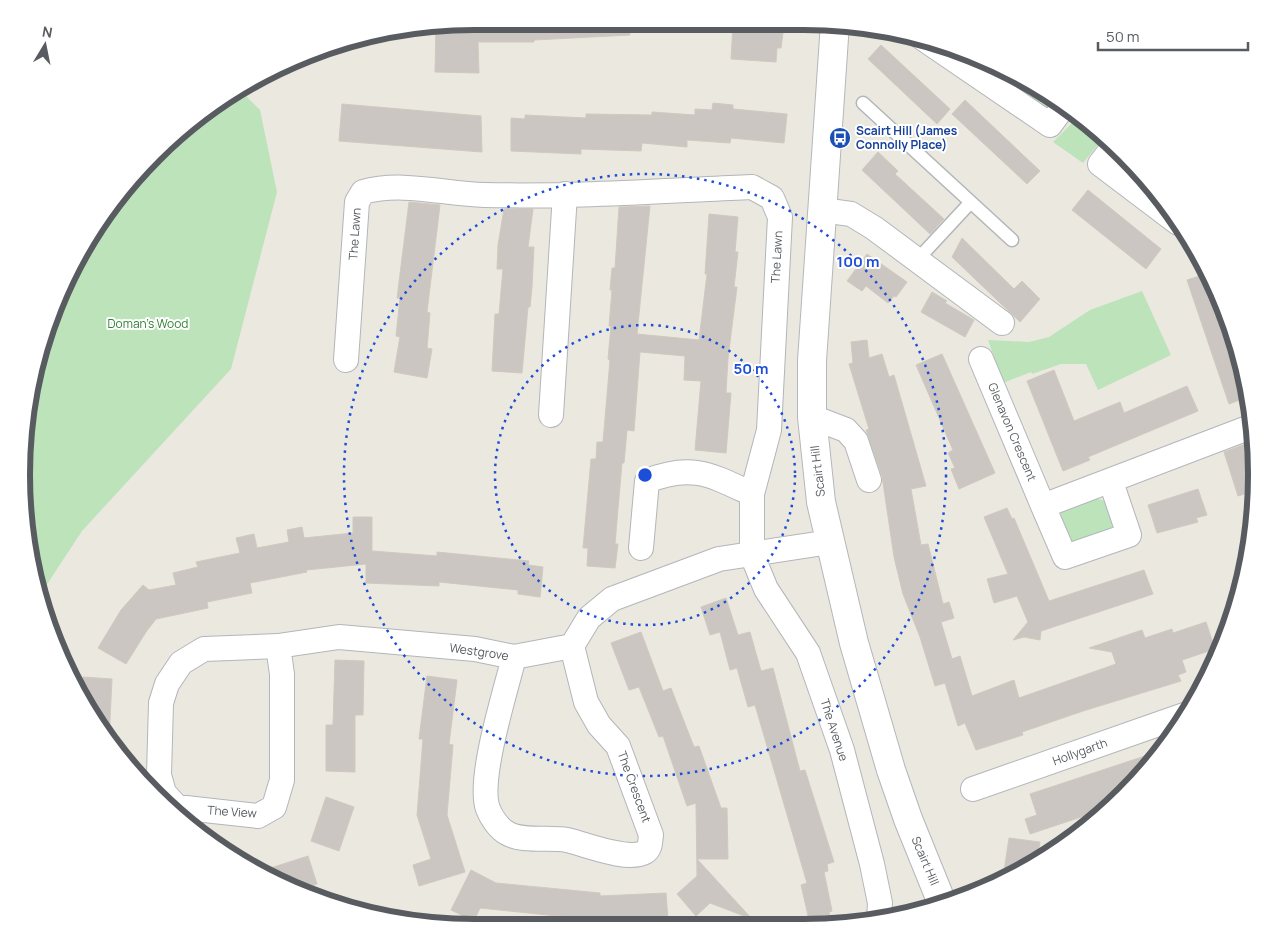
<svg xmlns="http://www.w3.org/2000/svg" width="1278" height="949" font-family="Manrope,sans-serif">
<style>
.green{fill:#bde3bb}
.building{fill:#cbc6c1;stroke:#d0c9be}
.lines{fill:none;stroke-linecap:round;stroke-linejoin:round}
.lane-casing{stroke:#b2b6ba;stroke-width:15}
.street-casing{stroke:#b2b6ba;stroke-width:26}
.secondary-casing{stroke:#b3b7bc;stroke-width:30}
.lane{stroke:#fff;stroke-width:12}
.street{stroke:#fff;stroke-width:24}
.secondary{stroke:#fff;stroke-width:28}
.ring{fill:none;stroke:#1d4ed8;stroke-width:2.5;stroke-dasharray:2.5 5}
.labels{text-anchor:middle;stroke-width:4;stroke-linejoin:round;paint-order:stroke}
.transit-label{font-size:12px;font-weight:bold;fill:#164399;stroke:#fff;text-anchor:start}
.street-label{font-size:12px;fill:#585c60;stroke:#fff}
.park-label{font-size:12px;fill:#358236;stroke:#fff}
.rim{fill:none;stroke:#585c60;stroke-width:6}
.centre{fill:#1d4ed8;stroke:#fff;stroke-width:2.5}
.ring-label{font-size:15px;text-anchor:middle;font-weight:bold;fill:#1d4ed8;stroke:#fff;stroke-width:4;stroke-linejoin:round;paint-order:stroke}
</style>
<rect width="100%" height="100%" fill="#ebe8df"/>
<path class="green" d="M 959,54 L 1056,98 L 1058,100 L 1044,112 Z
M 239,89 L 260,110 L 277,192 L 231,369 L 82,531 L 40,595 L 22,504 L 30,386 L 68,274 L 154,154 Z
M 1077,118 L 1101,141 L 1083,163 L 1053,142 Z
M 1142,291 L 1171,355 L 1098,390 L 1086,364 L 1061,364 L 1032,374 L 1031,372 L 1003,383 L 988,340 L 1029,342 L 1049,337 L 1090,310 Z
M 1094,498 L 1110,502 L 1114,524 L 1109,531 L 1069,542 L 1060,511 Z"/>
<path class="building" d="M 474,21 L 629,22 L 630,35 L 534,40 L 534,42 L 478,42 L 479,73 L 435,72 L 436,26 Z
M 753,22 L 780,22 L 779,32 L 783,33 L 781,48 L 777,48 L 776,62 L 731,59 L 733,25 L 753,26 Z
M 881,45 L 950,109 L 937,124 L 868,59 Z
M 965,100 L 1040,171 L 1027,184 L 952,114 Z
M 713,103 L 733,105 L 733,109 L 787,114 L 784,143 L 731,138 L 730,143 L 687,140 L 687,147 L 642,143 L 641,151 L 581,149 L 581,154 L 511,151 L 511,118 L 525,119 L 525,115 L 586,118 L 586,114 L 652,115 L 652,112 L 695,115 L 695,109 L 712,110 Z
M 342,104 L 481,116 L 482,152 L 339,141 Z
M 878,152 L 898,171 L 895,174 L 944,219 L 930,234 L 862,170 Z
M 1088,190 L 1161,249 L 1146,269 L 1072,210 Z
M 409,202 L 440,205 L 427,312 L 430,313 L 427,348 L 432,349 L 427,378 L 394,372 L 400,337 L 396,336 L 400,298 L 397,298 Z
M 650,206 L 637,334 L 699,340 L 707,274 L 705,274 L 709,214 L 738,217 L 735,252 L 738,252 L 734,287 L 737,287 L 728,358 L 726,393 L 731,393 L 726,453 L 695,450 L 701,381 L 684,380 L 685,356 L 640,352 L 634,431 L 627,430 L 624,463 L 622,463 L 615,544 L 618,544 L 615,568 L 587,566 L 588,548 L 583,548 L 591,459 L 596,459 L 597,442 L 603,442 L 610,360 L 608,359 L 611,326 L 609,326 L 612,290 L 610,290 L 612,268 L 615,268 L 619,207 Z
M 504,209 L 533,209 L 528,247 L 534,247 L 532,287 L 530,307 L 528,307 L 522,373 L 492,371 L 495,314 L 499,314 L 503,269 L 497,269 L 498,245 Z
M 962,238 L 1014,289 L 1022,281 L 1040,299 L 1020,322 L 952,257 Z
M 867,254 L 907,282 L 896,297 L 894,296 L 888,303 L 866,286 L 862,291 L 847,281 Z
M 1209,273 L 1241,357 L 1248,397 L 1229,404 L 1187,280 Z
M 932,292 L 947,301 L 945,303 L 974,320 L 965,337 L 921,312 Z
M 867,340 L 869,358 L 882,354 L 889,377 L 894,375 L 926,486 L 911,489 L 921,545 L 928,544 L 943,604 L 949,602 L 954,618 L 941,622 L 952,659 L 960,656 L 972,696 L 1014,680 L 1019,698 L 1116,664 L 1112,652 L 1089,648 L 1142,630 L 1145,638 L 1172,629 L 1173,633 L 1206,622 L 1215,649 L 1182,660 L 1186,672 L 1178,675 L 1181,681 L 1083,711 L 1022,732 L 1023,735 L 976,750 L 965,723 L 958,726 L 945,683 L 935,686 L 920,637 L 903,594 L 894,557 L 882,476 L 866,430 L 869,429 L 849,364 L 853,363 L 851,342 Z
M 942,354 L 995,473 L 959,489 L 951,469 L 955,468 L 948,453 L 953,450 L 916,365 Z
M 1054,370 L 1074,421 L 1120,402 L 1124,413 L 1187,386 L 1198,411 L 1088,457 L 1090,460 L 1063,471 L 1027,381 Z
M 1251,442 L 1255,455 L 1254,491 L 1238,496 L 1224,452 Z
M 1198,489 L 1207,515 L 1196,518 L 1198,522 L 1157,533 L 1148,505 Z
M 1007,508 L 1012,519 L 1014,518 L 1049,601 L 1144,570 L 1153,594 L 1041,631 L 1040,640 L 1024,637 L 1013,640 L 1028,622 L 1017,596 L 994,603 L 987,579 L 1008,574 L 984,517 Z
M 353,517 L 372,517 L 372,551 L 437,556 L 437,552 L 529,561 L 528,565 L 543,567 L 540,597 L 518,594 L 518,590 L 439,582 L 439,586 L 366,583 L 366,564 L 306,570 L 307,572 L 250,583 L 252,593 L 207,602 L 208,608 L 156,619 L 146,632 L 126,664 L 98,648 L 121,610 L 143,585 L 149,590 L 176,585 L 173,573 L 198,567 L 196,562 L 240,553 L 236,538 L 254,534 L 257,548 L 289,542 L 287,530 L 302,527 L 304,538 L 353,533 Z
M 726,598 L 738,635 L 750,632 L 761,671 L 773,668 L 800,771 L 805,770 L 834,862 L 827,864 L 828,871 L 824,872 L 832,911 L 829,912 L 832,924 L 810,924 L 801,885 L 807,883 L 755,705 L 748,707 L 737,668 L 730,670 L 720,632 L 710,635 L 701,607 Z
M 641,632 L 663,691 L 671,688 L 694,747 L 699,746 L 721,808 L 727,808 L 728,859 L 697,859 L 752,919 L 710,903 L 696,916 L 677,894 L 697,876 L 696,803 L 687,806 L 663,736 L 659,737 L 639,687 L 629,690 L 611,643 Z
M 335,660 L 364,661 L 363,715 L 355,715 L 355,772 L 326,771 L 326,725 L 333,725 Z
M 427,676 L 457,680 L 449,744 L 453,745 L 447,815 L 465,872 L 419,886 L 413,865 L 431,859 L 417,815 L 423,739 L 419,739 Z
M 83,677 L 112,679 L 109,739 L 82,689 Z
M 1160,751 L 1144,774 L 1087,827 L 1084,816 L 1030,834 L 1025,819 L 1037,815 L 1030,794 Z
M 326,797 L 354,807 L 339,851 L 311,841 Z
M 1009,838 L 1040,842 L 1037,859 L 1003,878 Z
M 308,856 L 317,884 L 299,890 L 258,872 Z
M 471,870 L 496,883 L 600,893 L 600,896 L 666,893 L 668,921 L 625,923 L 480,908 L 474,921 L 451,910 Z"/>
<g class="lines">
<g class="lane-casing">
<path id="lane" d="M 863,103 L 1012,240
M 917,260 L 970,203"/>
</g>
<g class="street-casing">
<path id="street" d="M 921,37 L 1050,125 L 1064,106
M 1111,150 L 1100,164 L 1178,223
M 822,210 L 851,214 L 874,228 L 1002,323
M 981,359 L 1043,506 L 1253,426
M 346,360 L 357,202 L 363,192 C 402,181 445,194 484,195 C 573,197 663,191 752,187 L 772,198 L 780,217 L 769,430 L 752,494 L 752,555 L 766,589 L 808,653 L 842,750 L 872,864 L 880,903 L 879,919
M 551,415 L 565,194
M 812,417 L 846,430 L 856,441 L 869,480
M 1043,506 L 1065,557 L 1129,535 L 1111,482
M 641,548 L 647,481 C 692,463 711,475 752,494
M 278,646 L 339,637 L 475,649 L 514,657 L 572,646 L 589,618 L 612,599 L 719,559 L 830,542
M 278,646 L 282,674 L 282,780 L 274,807 L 258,816 L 177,807 L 164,793 L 159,775 L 161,703 L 167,684 L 181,663 L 204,649 Z
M 514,657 C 506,690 477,780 488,809 C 491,817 499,829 507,833 C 520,842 551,837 567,840 C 585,844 628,862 645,852 C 651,848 650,841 651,835 L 618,746 L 599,725 L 586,702 L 572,646
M 973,789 L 1187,714"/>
</g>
<g class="secondary-casing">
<path id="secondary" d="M 835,23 L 812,361 L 812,417 L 821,502 L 854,643 L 891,770 L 908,819 L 942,903"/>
</g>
<use href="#lane" class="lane"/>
<use href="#street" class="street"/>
<use href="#secondary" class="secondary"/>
</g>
<g class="ring">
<circle cx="645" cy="475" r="150"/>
<circle cx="645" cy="475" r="301"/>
</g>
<defs>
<g id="bus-disc" transform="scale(1.125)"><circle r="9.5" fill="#1a4fb4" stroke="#fff"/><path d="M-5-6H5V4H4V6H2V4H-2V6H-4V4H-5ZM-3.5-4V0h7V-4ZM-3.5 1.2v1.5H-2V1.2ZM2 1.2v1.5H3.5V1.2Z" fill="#fff"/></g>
</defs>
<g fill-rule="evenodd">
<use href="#bus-disc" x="840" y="138"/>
</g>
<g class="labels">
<g class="transit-label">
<text x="856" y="135">Scairt Hill (James<tspan x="856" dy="14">Connolly Place)</tspan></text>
</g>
<g class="street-label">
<text transform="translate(355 234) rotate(-86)" y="4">The Lawn</text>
<text transform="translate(777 257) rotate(-87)" y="4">The Lawn</text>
<text transform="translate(1012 432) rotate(67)" y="4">Glenavon Crescent</text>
<text transform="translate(818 471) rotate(-97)" y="4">Scairt Hill</text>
<text transform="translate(479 652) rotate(8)" y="4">Westgrove</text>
<text transform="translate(834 730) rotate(72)" y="4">The Avenue</text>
<text transform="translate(1080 752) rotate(-20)" y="4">Hollygarth</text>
<text transform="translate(634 787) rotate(70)" y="4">The Crescent</text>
<text transform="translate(232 812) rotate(4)" y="4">The View</text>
<text transform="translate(925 861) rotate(67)" y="4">Scairt Hill</text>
</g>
<g class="park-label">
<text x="148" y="328">Doman's Wood</text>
</g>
</g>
<path d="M0 0H1278V949H0ZM474 30H804A444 444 0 0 1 1248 474V475A444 444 0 0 1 804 919H474A444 444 0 0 1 30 475V474A444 444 0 0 1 474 30Z" fill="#fff" fill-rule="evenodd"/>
<path class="rim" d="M474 30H804A444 444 0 0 1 1248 474V475A444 444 0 0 1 804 919H474A444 444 0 0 1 30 475V474A444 444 0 0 1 474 30Z"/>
<circle cx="645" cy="475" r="8" class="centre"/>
<g class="ring-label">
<text x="858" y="267">100 m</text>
<text x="751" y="374">50 m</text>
</g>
<g transform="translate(45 45) rotate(10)" stroke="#ffffff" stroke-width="4" paint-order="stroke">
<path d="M0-4L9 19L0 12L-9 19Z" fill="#585c60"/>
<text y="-8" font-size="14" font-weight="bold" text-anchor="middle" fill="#585c60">N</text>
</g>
<path d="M1098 42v8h150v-8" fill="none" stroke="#585c60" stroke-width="2.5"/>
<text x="1106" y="42" font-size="15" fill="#585c60" stroke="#ffffff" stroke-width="4" paint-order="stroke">50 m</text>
</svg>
